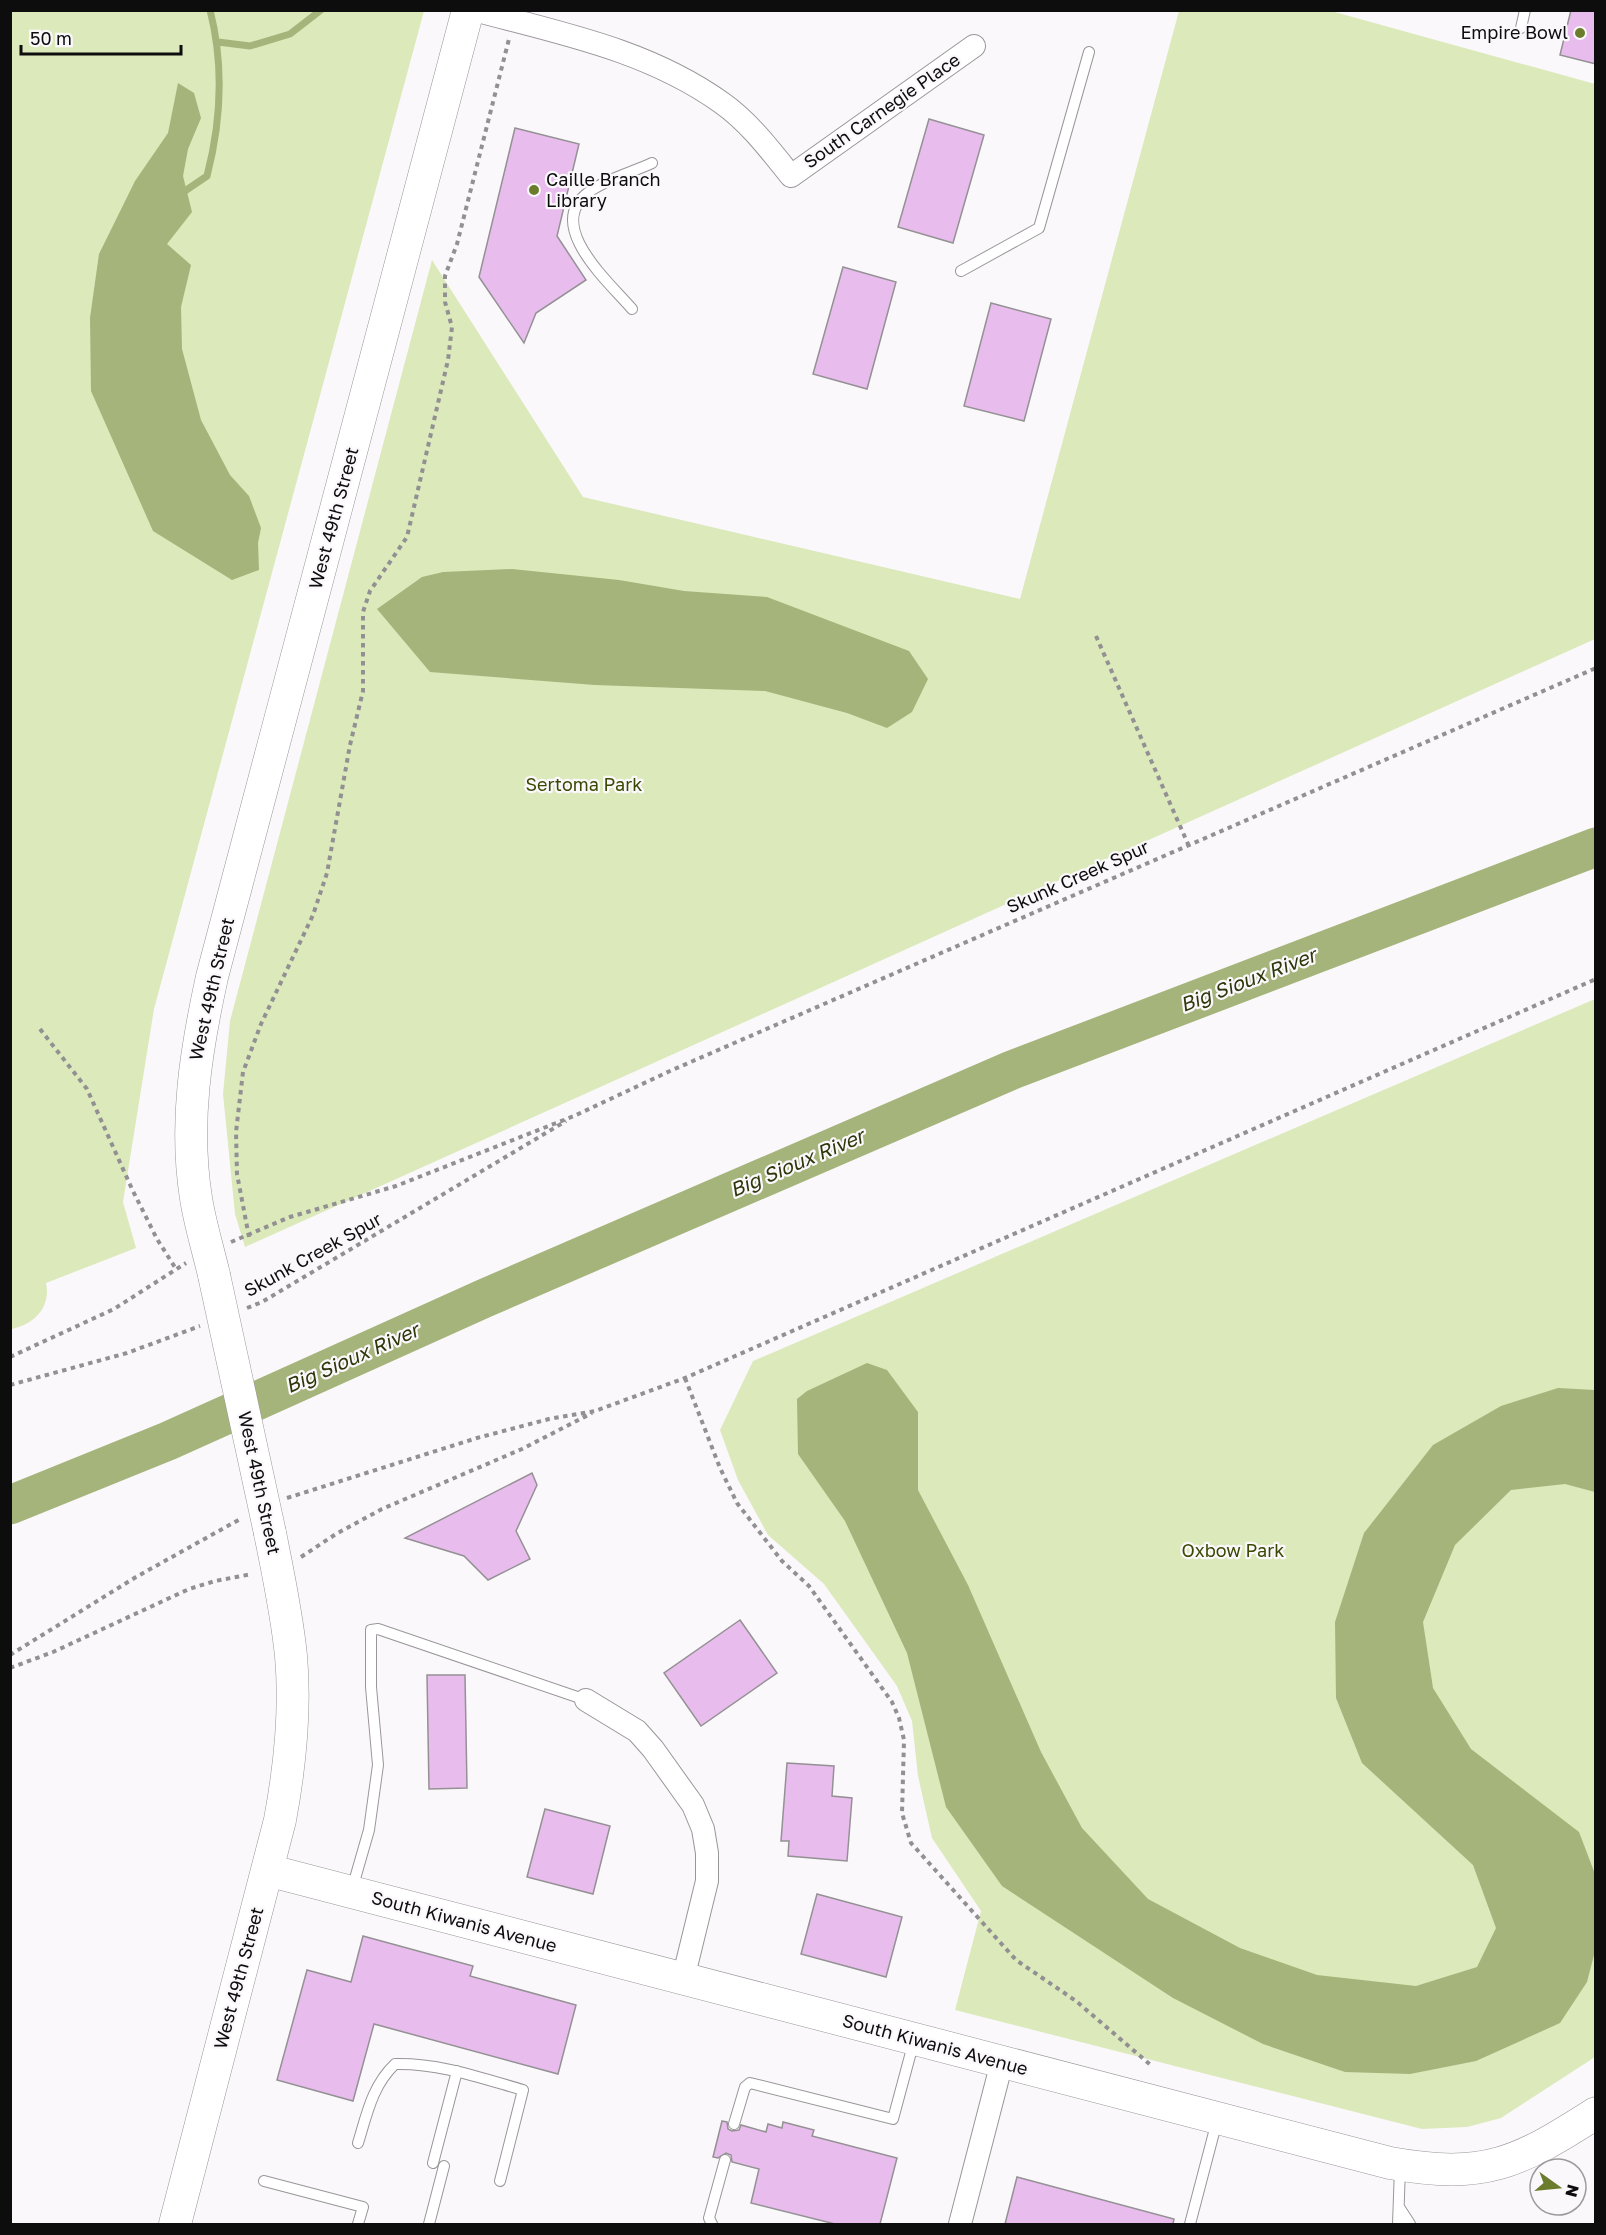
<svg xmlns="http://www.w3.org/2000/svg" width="1606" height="2235" font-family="'Golos Text',sans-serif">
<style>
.green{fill:#dbe9bb}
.water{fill:#a5b47a}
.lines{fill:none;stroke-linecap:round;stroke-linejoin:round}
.stream{stroke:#a5b47a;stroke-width:7}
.river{stroke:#a5b47a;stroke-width:39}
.building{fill:#e8bded;stroke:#949194;stroke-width:1.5}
.lane-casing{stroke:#999699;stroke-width:12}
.street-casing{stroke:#999699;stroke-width:24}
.secondary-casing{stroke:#999699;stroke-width:33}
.path{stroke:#929093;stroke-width:4;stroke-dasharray:4.5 4.5;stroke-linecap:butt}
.lane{stroke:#fff;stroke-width:10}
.street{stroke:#fff;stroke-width:22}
.secondary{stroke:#fff;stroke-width:32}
.secondary-bridge-casing{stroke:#999699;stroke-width:33;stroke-linecap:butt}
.secondary-bridge{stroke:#fff;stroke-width:32}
.poi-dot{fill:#6b7d2c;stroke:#fbf8fc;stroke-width:2}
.labels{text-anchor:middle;stroke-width:4.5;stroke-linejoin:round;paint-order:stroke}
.poi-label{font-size:18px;fill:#0e0d0e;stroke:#fbf8fc;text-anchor:end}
.street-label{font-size:18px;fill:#0e0d0e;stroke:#fbf8fc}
.park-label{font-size:18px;fill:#3b4802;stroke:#fbf8fc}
.water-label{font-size:20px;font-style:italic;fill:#2e370a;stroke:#fbf8fc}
</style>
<rect width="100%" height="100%" fill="#fbf8fc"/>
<path class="green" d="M 11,11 L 424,11 L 154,1009 L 123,1202 L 136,1248 L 46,1283 C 51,1307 35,1324 12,1329 Z
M 1179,11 L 1331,11 L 1595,84 L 1595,639 L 245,1247 L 235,1214 L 223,1094 L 230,1021 L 432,260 L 583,497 L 1020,599 Z
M 1595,999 L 1595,2057 L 1501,2118 L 1467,2127 L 1422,2129 L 955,2010 L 981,1911 L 932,1838 L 918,1776 L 912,1721 L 897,1686 L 824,1584 L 768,1535 L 738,1480 L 720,1430 L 753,1361 Z"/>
<path class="water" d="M 178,83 L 194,93 L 201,118 L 188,149 L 183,176 L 192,212 L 167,244 L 191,265 L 181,307 L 182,349 L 201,420 L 230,475 L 249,496 L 261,528 L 258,543 L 259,570 L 232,580 L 153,531 L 91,391 L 90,318 L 99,254 L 135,181 L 168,133 Z
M 512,569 L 619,580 L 684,591 L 767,597 L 909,651 L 928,679 L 912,712 L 887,728 L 847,713 L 765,691 L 595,685 L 430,672 L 377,609 L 422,577 L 443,572 Z
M 867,1363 L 887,1370 L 918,1412 L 918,1490 L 968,1585 L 1041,1752 L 1082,1828 L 1148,1899 L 1240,1948 L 1317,1975 L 1416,1986 L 1477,1967 L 1496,1928 L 1473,1865 L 1362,1763 L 1336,1698 L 1335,1622 L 1364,1533 L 1433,1445 L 1501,1406 L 1558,1388 L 1595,1390 L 1595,1492 L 1565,1484 L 1511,1490 L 1455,1545 L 1423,1622 L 1433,1688 L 1471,1749 L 1579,1832 L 1595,1874 L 1595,1951 L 1587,1982 L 1560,2023 L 1476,2061 L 1410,2074 L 1345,2072 L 1263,2044 L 1173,1998 L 1002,1886 L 946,1807 L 907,1653 L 845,1521 L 798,1454 L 797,1399 L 807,1391 Z"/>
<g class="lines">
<path class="stream" d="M 218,42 L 250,46 L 290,34 L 321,10
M 179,195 L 207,176 C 221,122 224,65 210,10"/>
<path class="river" d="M 10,1505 L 168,1441 L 485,1298 L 1012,1070 L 1596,847"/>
</g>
<path class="building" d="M 1571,10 L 1596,10 L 1596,64 L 1560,55 Z
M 929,119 L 984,135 L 953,243 L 898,227 Z
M 515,128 L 579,144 L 557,236 L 586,280 L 536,313 L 524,343 L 479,277 Z
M 843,267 L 896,282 L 867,389 L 813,374 Z
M 991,303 L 1051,319 L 1024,421 L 964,406 Z
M 532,1473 L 537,1485 L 516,1531 L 530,1559 L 488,1580 L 464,1556 L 405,1538 Z
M 740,1620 L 777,1673 L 701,1726 L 664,1673 Z
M 427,1675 L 465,1675 L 467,1788 L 429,1789 Z
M 787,1763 L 834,1766 L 832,1796 L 852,1798 L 847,1861 L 788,1856 L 789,1841 L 781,1841 Z
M 545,1809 L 610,1826 L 593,1894 L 527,1877 Z
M 817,1894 L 902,1917 L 886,1977 L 801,1954 Z
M 363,1936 L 473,1966 L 470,1976 L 576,2005 L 558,2074 L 374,2024 L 353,2101 L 277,2080 L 307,1970 L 351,1982 Z
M 722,2121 L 727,2122 L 728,2129 L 732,2131 L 739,2130 L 741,2125 L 766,2132 L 768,2124 L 782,2128 L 783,2122 L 814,2130 L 812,2136 L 897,2158 L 880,2224 L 835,2224 L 751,2203 L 759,2169 L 732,2162 L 731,2155 L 726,2153 L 718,2158 L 713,2157 Z
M 1017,2177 L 1174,2219 L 1173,2224 L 1005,2224 Z"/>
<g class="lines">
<g class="lane-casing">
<path id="lane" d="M 1521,28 L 1525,10
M 961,271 L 1039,228 L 1089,52
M 632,309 C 609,282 543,225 589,192 C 606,179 633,172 652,163
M 352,1889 L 369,1830 L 378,1765 L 371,1687 L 371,1630 L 378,1629 L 586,1700
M 734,2124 L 745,2087 L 750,2083 L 893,2119 L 914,2041
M 358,2143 C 367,2114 372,2086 395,2064 C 440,2063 481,2078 523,2090 L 500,2181
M 433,2163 L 457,2071
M 264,2181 L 363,2207 L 358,2224
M 1399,2207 L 1410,2224
M 429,2224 L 444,2166
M 712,2224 L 709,2218 L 725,2160
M 1190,2224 L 1217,2121
M 1398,2224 L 1400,2168"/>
</g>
<g class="street-casing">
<path id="street" d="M 474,10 C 560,33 648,50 722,103 C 749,122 770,150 791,176 L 974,46
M 586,1700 L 637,1731 L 653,1749 L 693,1805 L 703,1829 L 707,1853 L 707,1881 L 683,1979
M 960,2224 L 1002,2062"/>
</g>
<g class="secondary-casing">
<path id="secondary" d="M 214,1275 C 208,1249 200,1224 196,1198 C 184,1123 196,1050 212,977 L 468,10
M 267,1870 L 1390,2163 C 1485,2180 1518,2163 1596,2113
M 175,2224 L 280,1820 C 290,1766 296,1711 291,1656 C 287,1615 278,1573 270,1533"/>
</g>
<path class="path" d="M 1096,636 L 1188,844
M 40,1029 L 87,1089 L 132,1189 L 157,1239 L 176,1269
M 249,1237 L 237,1174 L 236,1132 L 243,1072 L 261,1024 L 313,915 L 327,873 L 350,745 L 363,691 L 363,612 L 370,591 L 407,537 L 448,360 L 452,327 L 445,302 L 445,276 L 457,244 L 509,39
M 231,1242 L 290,1217 L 396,1186 L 574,1116 L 670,1071 L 1596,668
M 247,1308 L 262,1302 L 566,1121
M 10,1357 L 114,1309 L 186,1263
M 685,1378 L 720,1468 L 737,1503 L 782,1561 L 809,1586 L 892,1702 L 899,1718 L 904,1740 L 902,1813 L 911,1843 L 1016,1960 L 1076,2001 L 1153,2067
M 10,1385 L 127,1353 L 200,1326
M 287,1498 L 477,1438 L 549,1419 L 595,1411 L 685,1378 L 1596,979
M 301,1557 L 336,1534 L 382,1509 L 522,1449 L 592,1413
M 10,1655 L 136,1577 L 242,1518
M 10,1668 L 53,1652 L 189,1589 L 215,1581 L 252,1574"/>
<use href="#lane" class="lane"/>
<use href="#street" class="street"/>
<use href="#secondary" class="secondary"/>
<g class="secondary-bridge-casing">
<path id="secondary-bridge" d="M 214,1275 L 270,1533"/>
</g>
<use href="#secondary-bridge" class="secondary-bridge"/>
</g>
<g class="poi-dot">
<circle cx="1580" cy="33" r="6"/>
<circle cx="534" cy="190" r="6"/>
</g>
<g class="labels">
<g class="poi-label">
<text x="1568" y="39">Empire Bowl</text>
<text x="546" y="186" text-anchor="start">Caille Branch<tspan x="546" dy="21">Library</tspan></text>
</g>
<g class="street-label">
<text transform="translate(882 111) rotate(-35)" y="6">South Carnegie Place</text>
<text transform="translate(334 518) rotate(-75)" y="6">West 49th Street</text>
<text transform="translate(1078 877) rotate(-24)" y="6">Skunk Creek Spur</text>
<text transform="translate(212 989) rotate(-77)" y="6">West 49th Street</text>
<text transform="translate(313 1255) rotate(-29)" y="6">Skunk Creek Spur</text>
<text transform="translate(259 1483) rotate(78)" y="6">West 49th Street</text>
<text transform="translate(464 1922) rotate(15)" y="6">South Kiwanis Avenue</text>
<text transform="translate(239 1978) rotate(-75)" y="6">West 49th Street</text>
<text transform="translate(935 2045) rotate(15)" y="6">South Kiwanis Avenue</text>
</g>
<g class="park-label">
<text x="584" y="791">Sertoma Park</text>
<text x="1233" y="1557">Oxbow Park</text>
</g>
<g class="water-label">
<text transform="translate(1248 980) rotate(-21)" y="7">Big Sioux River</text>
<text transform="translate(797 1163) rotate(-23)" y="7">Big Sioux River</text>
<text transform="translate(352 1358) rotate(-24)" y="7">Big Sioux River</text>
</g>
</g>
<rect width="1606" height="2235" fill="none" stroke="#0e0d0e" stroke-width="24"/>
<g transform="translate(1558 2187) rotate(105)"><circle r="28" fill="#fbf8fc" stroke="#9c9a9d" stroke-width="1.5"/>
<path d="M0-4.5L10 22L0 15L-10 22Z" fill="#6b7d2c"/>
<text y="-9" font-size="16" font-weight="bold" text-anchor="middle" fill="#0e0d0e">N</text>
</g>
<path d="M21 45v9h160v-9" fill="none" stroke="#0e0d0e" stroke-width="3"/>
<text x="30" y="45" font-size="18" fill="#0e0d0e" stroke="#fbf8fc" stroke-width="4.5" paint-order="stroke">50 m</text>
</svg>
